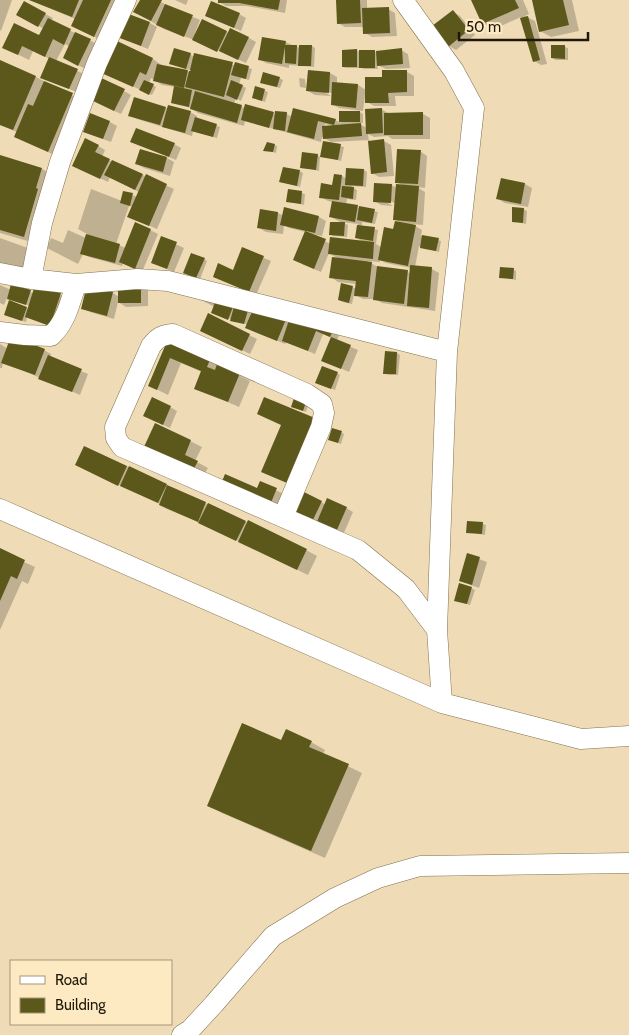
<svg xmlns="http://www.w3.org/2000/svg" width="629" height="1035" font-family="Cabin,sans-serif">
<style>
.shadow{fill:#0003;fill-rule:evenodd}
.building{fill:#5c571a}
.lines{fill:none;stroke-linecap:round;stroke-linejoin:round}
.minor-casing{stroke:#82714e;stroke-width:21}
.minor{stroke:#fff;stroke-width:20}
</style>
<rect width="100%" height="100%" fill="#efdcb6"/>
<path class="shadow" d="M 0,0 L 12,0 L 1,31 L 0,30 Z
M 30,0 L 125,0 L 105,42 L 72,26 L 75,19 Z
M 141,0 L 158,0 L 168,6 L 200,20 L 195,33 L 197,34 L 203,21 L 229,33 L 249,38 L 256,42 L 246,63 L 192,39 L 164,29 L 142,16 Z
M 175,0 L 188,0 L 186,5 Z
M 219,0 L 287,0 L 285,13 L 247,6 L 226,6 L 219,2 Z
M 337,0 L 367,0 L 367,9 L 388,9 L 395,13 L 397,36 L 372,37 L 365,33 L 364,27 L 345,27 L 338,23 Z
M 472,0 L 523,0 L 529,14 L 525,16 L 535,21 L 547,64 L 541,65 L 534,61 L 521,17 L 494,29 L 483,23 Z
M 533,0 L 572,0 L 579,31 L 551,37 L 540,31 Z
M 24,3 L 53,18 L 51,21 L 97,44 L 86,69 L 71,62 L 70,47 L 65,44 L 56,61 L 84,74 L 77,92 L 49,81 L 50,59 L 33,51 L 29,60 L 3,47 L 40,37 L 44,29 L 18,14 Z
M 453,12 L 460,16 L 475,35 L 456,50 L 449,46 Z
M 239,14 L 246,18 L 241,31 L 214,19 Z
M 150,23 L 157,27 L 148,49 L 126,40 Z
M 115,41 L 153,59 L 163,66 L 190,72 L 190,70 L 174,65 L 190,54 L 194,57 L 249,68 L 252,69 L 249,80 L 241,78 L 239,84 L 246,88 L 241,101 L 236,98 L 234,104 L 245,108 L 276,115 L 276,112 L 287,114 L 292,117 L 335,120 L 341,123 L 340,113 L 358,111 L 363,114 L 363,123 L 358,123 L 367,128 L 381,109 L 388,113 L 423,114 L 430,118 L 430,139 L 392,139 L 388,136 L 374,137 L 368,134 L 369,142 L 384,141 L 391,145 L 394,176 L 379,177 L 372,173 L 369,140 L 331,142 L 322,137 L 321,142 L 245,121 L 244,126 L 198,113 L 191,108 L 175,104 L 172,103 L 175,87 L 162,85 L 151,78 L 149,83 L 156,87 L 152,95 L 112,77 ZM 325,124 L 334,126 L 324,127 Z
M 285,42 L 300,48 L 312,46 L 315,48 L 314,67 L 289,65 L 289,68 L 266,63 L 259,59 Z
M 565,47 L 568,48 L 568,60 L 556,60 L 552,58 Z
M 357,50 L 360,53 L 374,51 L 377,53 L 401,50 L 408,54 L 410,68 L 386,69 L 377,65 L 378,69 L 364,69 L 360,67 L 360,68 L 346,68 L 343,67 Z
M 0,61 L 36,77 L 83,101 L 59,157 L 26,142 L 15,136 L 17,132 L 0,125 Z
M 309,71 L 330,73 L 337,77 L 337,84 L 358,85 L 366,90 L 383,78 L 407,72 L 414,76 L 414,96 L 395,96 L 396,106 L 374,106 L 367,102 L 366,96 L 365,95 L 363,111 L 339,108 L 332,104 L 333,94 L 324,89 L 323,91 L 331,96 L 315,95 L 308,91 Z
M 279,78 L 283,80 L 280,88 L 264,84 Z
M 299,78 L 305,79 L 306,88 L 300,87 Z
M 256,87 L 268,92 L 265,102 L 256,99 Z
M 124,91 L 131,95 L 121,114 L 95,102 Z
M 165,108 L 190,112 L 197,116 L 196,119 L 220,127 L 217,138 L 193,131 L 192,136 L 137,119 L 130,115 Z
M 110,122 L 117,126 L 111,142 L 92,135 Z
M 324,143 L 344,147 L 341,161 L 321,156 Z
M 174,144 L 181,148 L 176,160 L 139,145 Z
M 274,145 L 277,146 L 276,153 L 265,150 Z
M 98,146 L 105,150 L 102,157 L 174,189 L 157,229 L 136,220 L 133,207 L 129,206 L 116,244 L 126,248 L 136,223 L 158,234 L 142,272 L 123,263 L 122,266 L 89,257 L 83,254 L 78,264 L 47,248 L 51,238 L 63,243 L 68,230 L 86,238 L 87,234 L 78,229 L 91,189 L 122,201 L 132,195 L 137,197 L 139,192 L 110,177 L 108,182 L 80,169 Z
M 420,151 L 427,156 L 425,188 L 417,187 L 425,192 L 423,225 L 412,224 L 422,230 L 421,236 L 441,241 L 439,252 L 425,249 L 419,246 L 415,267 L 432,269 L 439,273 L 435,311 L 382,303 L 375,299 L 363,299 L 354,294 L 352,304 L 343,302 L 339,300 L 352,287 L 356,289 L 357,284 L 338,282 L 331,277 L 340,260 L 329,253 L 321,272 L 302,264 L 306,232 L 289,228 L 284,225 L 283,234 L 266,232 L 259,228 L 261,211 L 278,213 L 284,216 L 319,217 L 326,221 L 322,236 L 312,234 L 311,235 L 331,244 L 364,242 L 356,238 L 358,224 L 342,222 L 348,225 L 347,237 L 333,236 L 330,234 L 342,223 L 331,217 L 333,202 L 328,201 L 321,197 L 334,186 L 335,175 L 342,176 L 347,179 L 364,170 L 367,172 L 366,187 L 351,186 L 357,190 L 356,200 L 347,199 L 346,205 L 378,212 L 375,224 L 362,222 L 362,227 L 378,230 L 376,244 L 381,247 L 401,223 L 394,219 L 396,204 L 386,198 L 385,201 L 393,206 L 381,205 L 374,201 L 391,185 L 397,188 L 404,186 L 396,182 ZM 380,260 L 386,263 L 411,268 L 411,273 L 378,267 L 367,261 L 380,262 Z
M 317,155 L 320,157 L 319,171 L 301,167 Z
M 0,156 L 42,169 L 56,177 L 38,244 L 0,233 Z
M 165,157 L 174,162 L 170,176 L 144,168 L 137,164 Z
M 299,171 L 303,173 L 300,187 L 281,182 Z
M 525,184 L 532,188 L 528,207 L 505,203 L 498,199 Z
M 289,190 L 305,194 L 304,205 L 288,201 Z
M 523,209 L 527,211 L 526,224 L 513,221 Z
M 0,238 L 25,247 L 35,253 L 26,279 L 0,269 Z
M 162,238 L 184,248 L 174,272 L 153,263 Z
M 243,249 L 271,261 L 256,295 L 214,276 L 234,271 Z
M 204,259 L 207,261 L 200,279 L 187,274 Z
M 513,270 L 516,271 L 516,280 L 500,277 Z
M 0,285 L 11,290 L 30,292 L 34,294 L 60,295 L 67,299 L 57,329 L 27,317 L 26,322 L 8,316 L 27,308 L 29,309 L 30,306 L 7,298 L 4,305 L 0,303 Z
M 119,285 L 148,288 L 148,306 L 126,307 L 118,302 L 114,319 L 90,312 L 83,308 L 88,287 L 113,293 L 119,297 Z
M 197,298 L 251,310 L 250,317 L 251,317 L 256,306 L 332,331 L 339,335 L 337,341 L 358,350 L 349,372 L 322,360 L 332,338 L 323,334 L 315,354 L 286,342 L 285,344 L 254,331 L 248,325 L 216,314 L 215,307 Z
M 209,315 L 257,339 L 250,354 L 209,334 Z
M 169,341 L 250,381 L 239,407 L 196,388 L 202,372 L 181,363 L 168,395 L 150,386 Z
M 0,344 L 8,349 L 44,350 L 51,354 L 50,358 L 88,374 L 80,395 L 3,362 L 2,368 L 0,368 Z
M 397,353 L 400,355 L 398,375 L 388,375 L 385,373 Z
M 337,373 L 340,375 L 335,390 L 320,384 Z
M 295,399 L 308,405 L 306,412 L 296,408 Z
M 170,407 L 177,411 L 170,428 L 152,420 Z
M 156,424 L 202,447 L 195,461 L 208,468 L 203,477 L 155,455 Z
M 341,432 L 344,434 L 341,444 L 333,441 Z
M 85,447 L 306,550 L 317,556 L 308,575 L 203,524 L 167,509 L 160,504 L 84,469 Z
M 260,483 L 284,494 L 278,508 L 257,489 Z
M 321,502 L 326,505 L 346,508 L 353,512 L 343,535 L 300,520 Z
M 483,524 L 486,525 L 485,535 L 468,532 Z
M 0,551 L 35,567 L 28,584 L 22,581 L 0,630 Z
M 468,555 L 487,562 L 479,588 L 460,581 Z
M 471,588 L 475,590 L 470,605 L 459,602 Z
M 311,742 L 325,750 L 323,754 L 362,773 L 325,858 L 222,813 L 208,805 Z"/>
<path class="building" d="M 29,0 L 79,0 L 72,17 Z
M 83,0 L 111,0 L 94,37 L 71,26 Z
M 140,0 L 162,0 L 151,21 L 133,12 Z
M 218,0 L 280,0 L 278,10 L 239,3 L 218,3 Z
M 336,0 L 360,0 L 361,23 L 337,24 Z
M 471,0 L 515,0 L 519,8 L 482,24 Z
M 532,0 L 563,0 L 569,25 L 539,32 Z
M 24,1 L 46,13 L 38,27 L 16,15 Z
M 211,1 L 240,13 L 234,28 L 205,16 Z
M 165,4 L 193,15 L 184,37 L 156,25 Z
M 389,7 L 390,33 L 363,34 L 362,8 Z
M 453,10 L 469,30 L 448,47 L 432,26 Z
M 126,13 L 150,22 L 141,46 L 117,37 Z
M 528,16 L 540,60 L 533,62 L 520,18 Z
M 48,18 L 71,29 L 64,45 L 53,39 L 45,57 L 22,46 L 18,55 L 2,48 L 14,23 L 39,35 Z
M 202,19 L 227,31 L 217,52 L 192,40 Z
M 230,28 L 249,37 L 238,60 L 219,51 Z
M 75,32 L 91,39 L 78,66 L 63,58 Z
M 262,37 L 286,41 L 282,64 L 258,60 Z
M 115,40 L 153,58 L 146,75 L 140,72 L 133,87 L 99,72 Z
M 285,45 L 297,45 L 296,64 L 285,63 Z
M 299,45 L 312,45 L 311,66 L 298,66 Z
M 551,45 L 565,45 L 565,59 L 551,58 Z
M 174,48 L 191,53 L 186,69 L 169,64 Z
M 402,48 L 403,64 L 377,66 L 376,51 Z
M 357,49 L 357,67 L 342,67 L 342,50 Z
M 359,50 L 375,50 L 375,68 L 359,68 Z
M 194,53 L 233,62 L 224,97 L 185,87 L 189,71 L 191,71 L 190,70 Z
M 49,57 L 78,69 L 69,89 L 40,78 Z
M 0,60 L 36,76 L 13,130 L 0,125 Z
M 235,62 L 249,66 L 246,79 L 231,75 Z
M 157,64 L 188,70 L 184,88 L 153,81 Z
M 308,70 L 330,72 L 329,93 L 306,91 Z
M 382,70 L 407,70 L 407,92 L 388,93 L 389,103 L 365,103 L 365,77 L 382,77 Z
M 263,72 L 280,77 L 277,87 L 260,83 Z
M 97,76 L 125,89 L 114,111 L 87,98 Z
M 144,80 L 154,84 L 149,95 L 139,90 Z
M 231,80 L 243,85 L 237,100 L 226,95 Z
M 44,81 L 73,93 L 48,152 L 14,137 L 28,104 L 33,106 Z
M 332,82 L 358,84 L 356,108 L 331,105 Z
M 174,86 L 192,90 L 189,107 L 171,103 Z
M 255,86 L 265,89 L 262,101 L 252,98 Z
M 195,91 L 242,105 L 237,123 L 190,109 Z
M 134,97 L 166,107 L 160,125 L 128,116 Z
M 245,104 L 274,112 L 269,128 L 241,120 Z
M 168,105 L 191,111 L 185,133 L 162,127 Z
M 293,108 L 336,119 L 334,125 L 318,121 L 314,139 L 287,132 Z
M 382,108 L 383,133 L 366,134 L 365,109 Z
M 275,111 L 287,112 L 285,131 L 273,129 Z
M 339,111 L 360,111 L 360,122 L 339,122 Z
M 423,112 L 423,135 L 384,135 L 384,113 Z
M 90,113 L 110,121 L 103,139 L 83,132 Z
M 195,117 L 217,124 L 213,137 L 191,131 Z
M 361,123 L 362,136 L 323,139 L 322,126 Z
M 136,128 L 175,143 L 169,157 L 130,142 Z
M 85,138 L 99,145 L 95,152 L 110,159 L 100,179 L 72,166 Z
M 384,139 L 387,172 L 371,174 L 368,141 Z
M 323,141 L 341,144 L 338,160 L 320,157 Z
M 267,142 L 275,144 L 273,152 L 263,151 Z
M 140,149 L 167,157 L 163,172 L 135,164 Z
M 397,149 L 421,150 L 418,184 L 395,183 Z
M 302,152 L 318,154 L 316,170 L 300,168 Z
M 0,155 L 42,168 L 36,188 L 38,189 L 24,237 L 0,230 Z
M 112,160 L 143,174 L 135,190 L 104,175 Z
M 283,167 L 300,170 L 297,186 L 279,182 Z
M 346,168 L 364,169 L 363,186 L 345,185 Z
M 146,174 L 167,184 L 149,226 L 127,217 Z
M 334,174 L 342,175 L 339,200 L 319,198 L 321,183 L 332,185 Z
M 501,178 L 525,183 L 521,204 L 496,199 Z
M 374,183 L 392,184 L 391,203 L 373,202 Z
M 396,184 L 419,186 L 416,222 L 393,220 Z
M 342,186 L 354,187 L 353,199 L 341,197 Z
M 288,189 L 302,191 L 301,204 L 286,202 Z
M 123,191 L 133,193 L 130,206 L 120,203 Z
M 332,201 L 358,205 L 355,222 L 329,217 Z
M 359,206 L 375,209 L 372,223 L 357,220 Z
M 284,207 L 319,216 L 315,233 L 280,225 Z
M 512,207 L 524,208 L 523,223 L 512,222 Z
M 260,209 L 278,212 L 276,231 L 257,228 Z
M 395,221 L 416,225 L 408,266 L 378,260 L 384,227 L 393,229 Z
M 135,222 L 151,229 L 135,269 L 119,262 Z
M 330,222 L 345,222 L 344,236 L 329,235 Z
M 357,225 L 375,227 L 373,241 L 355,238 Z
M 305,231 L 326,239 L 314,269 L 293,260 Z
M 86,234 L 120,244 L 115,263 L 80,254 Z
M 422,235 L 439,238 L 436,251 L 420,248 Z
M 161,236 L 177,242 L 167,269 L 151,263 Z
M 330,237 L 374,242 L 373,259 L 328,254 Z
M 242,247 L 264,256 L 249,292 L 213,277 L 218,263 L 233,270 Z
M 191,253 L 205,258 L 196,278 L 183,273 Z
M 332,257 L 372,262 L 368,297 L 354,296 L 356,281 L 329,278 Z
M 410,265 L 432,267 L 429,308 L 407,306 Z
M 377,266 L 408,270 L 404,304 L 373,300 Z
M 500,267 L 514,268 L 513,279 L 499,278 Z
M 118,283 L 141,283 L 141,303 L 118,303 Z
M 341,283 L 353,286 L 349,303 L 338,300 Z
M 11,284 L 31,290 L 26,305 L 7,299 Z
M 35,285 L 61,293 L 50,326 L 25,317 Z
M 87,285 L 113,292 L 107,316 L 81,309 Z
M 217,297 L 234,304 L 228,320 L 211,313 Z
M 9,300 L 27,307 L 22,321 L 4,315 Z
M 235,303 L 249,307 L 244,324 L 230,321 Z
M 255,304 L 287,317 L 277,341 L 245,328 Z
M 208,313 L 250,334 L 242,351 L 200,331 Z
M 289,320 L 333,330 L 330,337 L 316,331 L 308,351 L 282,341 Z
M 11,336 L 45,349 L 35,375 L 1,363 Z
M 331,337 L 351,345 L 341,369 L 321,361 Z
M 168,339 L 211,357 L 207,367 L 215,370 L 217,364 L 240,373 L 228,402 L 194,389 L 201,371 L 170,358 L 157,390 L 148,386 Z
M 385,351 L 397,352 L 396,374 L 383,374 Z
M 48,355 L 82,369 L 72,392 L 38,379 Z
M 322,366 L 338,372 L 331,389 L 315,383 Z
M 152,397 L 171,406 L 163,425 L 143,416 Z
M 264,397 L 315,418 L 287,483 L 261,472 L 281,425 L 257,414 Z
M 294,398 L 306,402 L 303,411 L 291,407 Z
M 155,423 L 191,440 L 185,455 L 198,461 L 192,472 L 143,449 Z
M 332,428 L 342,431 L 338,443 L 328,440 Z
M 84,446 L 127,466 L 118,486 L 75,465 Z
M 129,466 L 167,484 L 158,503 L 120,486 Z
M 225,474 L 257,488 L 260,481 L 277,488 L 270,505 L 221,484 Z
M 167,485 L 206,502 L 198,522 L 159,505 Z
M 304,492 L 322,501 L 310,526 L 292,517 Z
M 327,498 L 347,507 L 336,532 L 316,524 Z
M 208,503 L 246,521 L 236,541 L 198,523 Z
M 248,520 L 307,549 L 297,570 L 238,542 Z
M 467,521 L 483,522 L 482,534 L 466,533 Z
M 0,548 L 25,560 L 17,579 L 11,576 L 0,601 Z
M 467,553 L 480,557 L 472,585 L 459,581 Z
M 459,583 L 472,587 L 467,604 L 454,601 Z
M 242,723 L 281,740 L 286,729 L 312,741 L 309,747 L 349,764 L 311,851 L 207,806 Z"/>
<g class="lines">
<g class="minor-casing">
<path id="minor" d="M 403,0 L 454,71 L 474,108 L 447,352 L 437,630
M 0,273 L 31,279 L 76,284 L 137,279 L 168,281 L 447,352
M 31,279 L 42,223 L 60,162 L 97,63 L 126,0
M 0,332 L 25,335 L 51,336 C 66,322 70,303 76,284
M 0,509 L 442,703 L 581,739 L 629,736
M 283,517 L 321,427 L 324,413 L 322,404 L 307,394 L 173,334 C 162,335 158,337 151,346 L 115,427 L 116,438 L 122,447 L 358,550 L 406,589 L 437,630 L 442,703
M 182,1035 L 190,1030 L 214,1004 L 273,936 L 335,898 L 378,878 L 420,866 L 629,863"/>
</g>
<use href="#minor" class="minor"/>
</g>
<rect x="10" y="960" width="162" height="65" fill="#fdeac3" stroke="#a49679"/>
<rect x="20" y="976" width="25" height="8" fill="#ffffff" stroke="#a49679"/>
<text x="55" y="985" font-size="15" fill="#1f180a">Road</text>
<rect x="20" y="998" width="25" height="15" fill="#5c571a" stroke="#a49679"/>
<text x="55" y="1010" font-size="15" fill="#1f180a">Building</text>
<path d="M459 32v8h129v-8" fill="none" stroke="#1f180a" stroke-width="2.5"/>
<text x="466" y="32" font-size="15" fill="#1f180a" stroke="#fdeac3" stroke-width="4" paint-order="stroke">50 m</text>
</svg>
